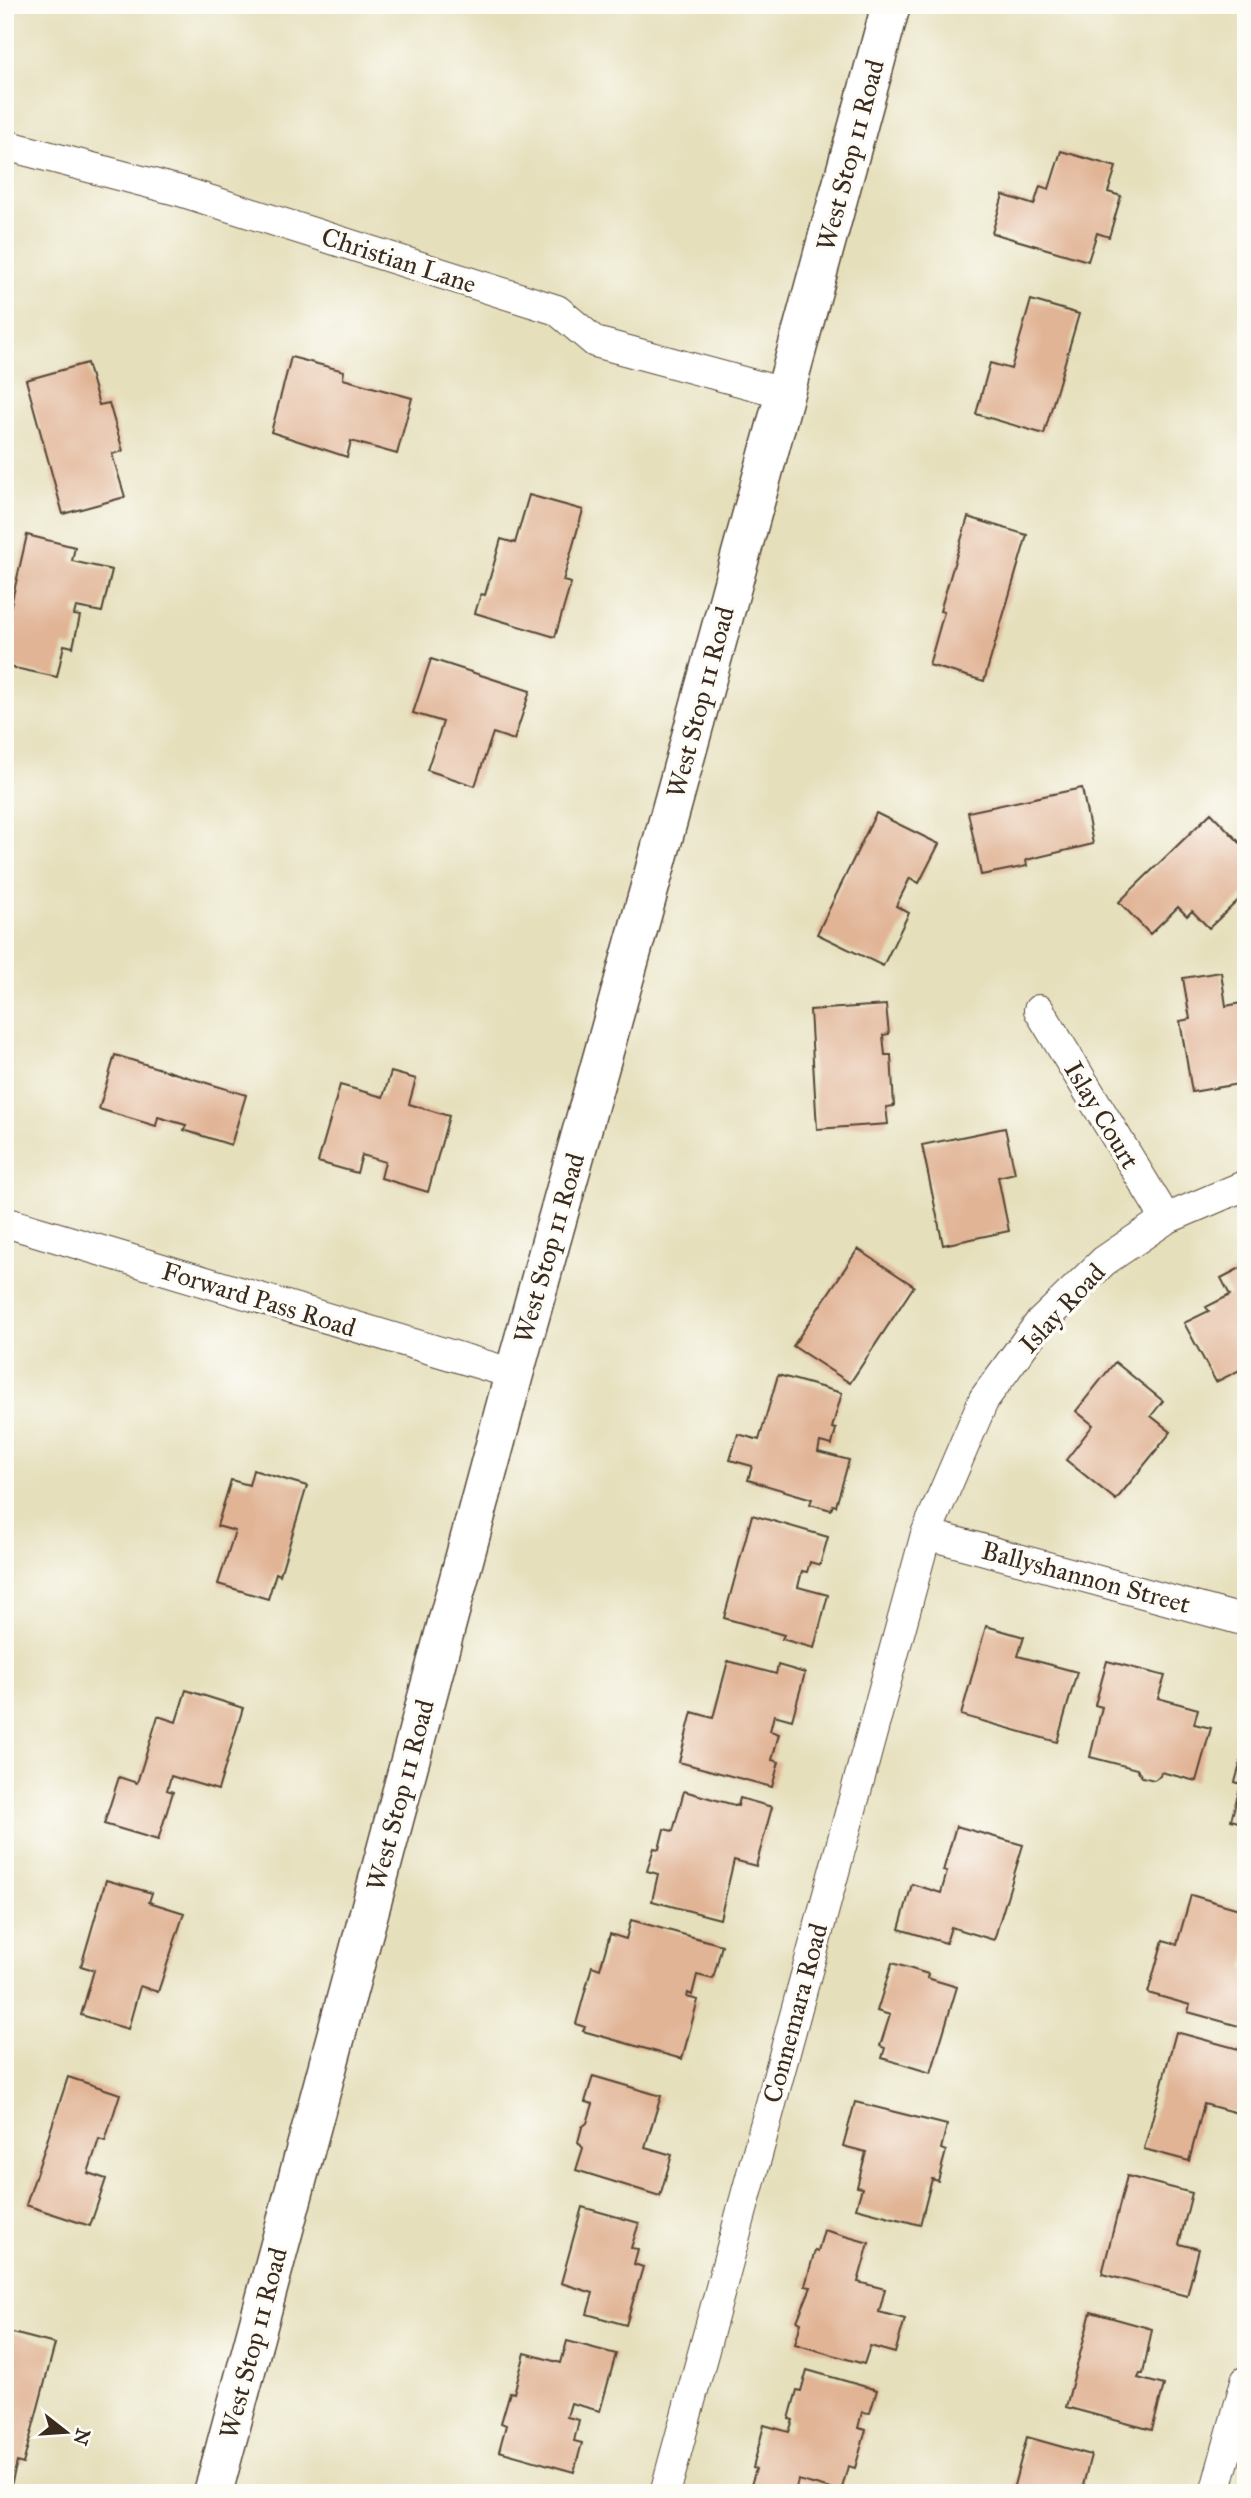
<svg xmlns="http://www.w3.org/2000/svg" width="1251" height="2498" font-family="'IM FELL Great Primer',serif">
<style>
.building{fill:#e1b495}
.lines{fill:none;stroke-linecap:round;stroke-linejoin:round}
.street-casing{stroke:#544536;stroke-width:32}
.secondary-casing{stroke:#544536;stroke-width:41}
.street{stroke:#fff;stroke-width:30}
.secondary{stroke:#fff;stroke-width:38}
.labels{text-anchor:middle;stroke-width:7;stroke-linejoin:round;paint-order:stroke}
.street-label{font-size:26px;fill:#3b2a1e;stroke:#fdfcf7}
</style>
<rect width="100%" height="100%" fill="#fdfcf7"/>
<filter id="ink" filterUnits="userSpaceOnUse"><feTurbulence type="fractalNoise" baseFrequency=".0143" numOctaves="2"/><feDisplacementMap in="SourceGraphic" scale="14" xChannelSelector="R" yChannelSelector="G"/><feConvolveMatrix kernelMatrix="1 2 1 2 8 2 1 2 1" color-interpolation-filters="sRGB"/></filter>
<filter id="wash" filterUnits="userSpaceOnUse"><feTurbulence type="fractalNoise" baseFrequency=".00686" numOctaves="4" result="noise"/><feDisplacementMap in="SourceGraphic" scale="28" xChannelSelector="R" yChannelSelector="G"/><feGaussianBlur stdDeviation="1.57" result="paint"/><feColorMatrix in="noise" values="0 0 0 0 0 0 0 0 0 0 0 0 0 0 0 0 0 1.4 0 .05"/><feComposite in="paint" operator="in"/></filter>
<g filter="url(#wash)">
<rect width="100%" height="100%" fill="#e5dfbb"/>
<g id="blocks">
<path class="building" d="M 1061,151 L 1116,167 L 1108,192 L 1121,196 L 1109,237 L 1097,233 L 1088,261 L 992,233 L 1003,195 L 1034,205 L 1040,186 L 1049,189 Z
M 1031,300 L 1079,314 L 1044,434 L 976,414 L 990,363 L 1011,369 Z
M 291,357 L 344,371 L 343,379 L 412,398 L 397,454 L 351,441 L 347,457 L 271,432 Z
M 87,363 L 99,405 L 109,403 L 123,451 L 112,454 L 125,497 L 63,514 L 26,380 Z
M 529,495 L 583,510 L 563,581 L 571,583 L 555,637 L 475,613 L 481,594 L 485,595 L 501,539 L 515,543 Z
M 968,517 L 1027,535 L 984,681 L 929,665 L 944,612 L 940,611 Z
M 27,535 L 75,547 L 72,561 L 112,570 L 102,612 L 76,607 L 74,615 L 80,616 L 73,647 L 64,645 L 57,677 L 5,666 L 5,612 L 9,613 Z
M 431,659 L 530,691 L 514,740 L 493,733 L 475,786 L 427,770 L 443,722 L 413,713 Z
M 1082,788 L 1093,844 L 1026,860 L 1027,866 L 981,875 L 968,812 Z
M 876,813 L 939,844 L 919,883 L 910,878 L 896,906 L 909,913 L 883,966 L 817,934 Z
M 1211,813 L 1246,849 L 1246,893 L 1209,928 L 1192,911 L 1187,916 L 1178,907 L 1150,934 L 1119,902 Z
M 1221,972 L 1226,1006 L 1246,1002 L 1246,1080 L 1243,1080 L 1244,1083 L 1192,1092 L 1180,1021 L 1190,1019 L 1183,978 Z
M 886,1005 L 889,1034 L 883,1035 L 885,1055 L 891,1055 L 894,1106 L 886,1107 L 888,1124 L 817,1129 L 810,1010 Z
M 115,1055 L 246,1095 L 231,1145 L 184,1130 L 186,1125 L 158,1117 L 156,1126 L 99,1109 Z
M 391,1072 L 416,1079 L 409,1104 L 449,1116 L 428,1192 L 381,1178 L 385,1162 L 362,1155 L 357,1173 L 318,1162 L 340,1085 L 383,1097 Z
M 1005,1128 L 1015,1173 L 998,1177 L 1009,1231 L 943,1245 L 922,1145 Z
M 858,1249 L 914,1286 L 850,1383 L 793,1346 Z
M 1246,1265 L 1246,1367 L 1216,1382 L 1184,1323 L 1209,1311 L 1206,1307 L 1230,1295 L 1221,1278 Z
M 1115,1362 L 1163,1401 L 1151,1416 L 1171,1432 L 1116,1500 L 1066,1460 L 1093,1425 L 1076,1411 Z
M 778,1375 L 842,1393 L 832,1428 L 836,1429 L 832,1445 L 820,1442 L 818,1452 L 849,1460 L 836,1506 L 833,1505 L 831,1510 L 810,1504 L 812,1499 L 748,1480 L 752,1466 L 730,1460 L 738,1434 L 759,1440 Z
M 253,1470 L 307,1486 L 280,1575 L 276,1573 L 268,1599 L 218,1584 L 235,1531 L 217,1526 L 231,1480 L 249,1485 Z
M 752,1515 L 828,1537 L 820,1565 L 810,1562 L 807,1572 L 802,1571 L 798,1587 L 828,1595 L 814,1648 L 782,1639 L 784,1635 L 724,1618 Z
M 986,1626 L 1024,1637 L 1018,1656 L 1077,1672 L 1057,1742 L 961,1715 Z
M 728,1661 L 776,1674 L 778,1665 L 805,1673 L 792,1720 L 774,1715 L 770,1731 L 779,1734 L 772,1760 L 779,1762 L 772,1787 L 679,1762 L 692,1712 L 713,1718 Z
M 1107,1661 L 1165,1676 L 1158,1698 L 1198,1709 L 1194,1724 L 1211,1728 L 1196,1781 L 1161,1772 L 1160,1776 L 1154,1780 L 1142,1777 L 1137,1769 L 1090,1757 L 1102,1707 L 1095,1705 Z
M 186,1690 L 243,1708 L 218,1790 L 171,1776 L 167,1790 L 173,1792 L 158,1840 L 104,1824 L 119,1777 L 137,1783 L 158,1716 L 176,1722 Z
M 1245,1747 L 1246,1747 L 1246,1824 L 1231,1820 L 1241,1784 L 1235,1782 Z
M 684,1791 L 738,1806 L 740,1798 L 772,1807 L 756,1866 L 734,1860 L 720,1919 L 652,1901 L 658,1874 L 647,1871 L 654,1848 L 659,1849 L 664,1829 L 673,1831 Z
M 956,1826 L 1023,1845 L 994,1940 L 951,1927 L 946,1943 L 899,1929 L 912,1884 L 941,1893 L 947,1872 L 943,1871 Z
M 106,1880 L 152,1893 L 149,1902 L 184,1913 L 158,1992 L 140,1986 L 128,2029 L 81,2015 L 94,1970 L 81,1966 Z
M 1191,1895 L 1246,1911 L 1246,1958 L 1243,1969 L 1246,1970 L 1246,2028 L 1188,2012 L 1190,2005 L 1148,1993 L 1163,1940 L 1177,1944 Z
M 631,1920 L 722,1945 L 713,1979 L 697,1975 L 692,1995 L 688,1993 L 687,1997 L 698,2000 L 682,2059 L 583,2031 L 585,2027 L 576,2024 L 592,1966 L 600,1969 L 610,1934 L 626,1939 Z
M 892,1963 L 928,1974 L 927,1978 L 957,1987 L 931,2073 L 882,2058 L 885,2048 L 880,2046 L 890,2015 L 877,2011 Z
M 1176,2032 L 1246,2051 L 1246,2096 L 1241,2114 L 1204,2104 L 1189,2161 L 1144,2149 Z
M 593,2076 L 661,2096 L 645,2147 L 672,2155 L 660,2196 L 576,2170 L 583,2148 L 578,2142 L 582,2127 L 587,2123 L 593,2104 L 585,2102 Z
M 68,2077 L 120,2094 L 105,2141 L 99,2139 L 88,2173 L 106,2179 L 90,2226 L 26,2205 Z
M 855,2102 L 947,2125 L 941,2149 L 946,2151 L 938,2181 L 932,2179 L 920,2225 L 856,2208 L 862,2188 L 857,2187 L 866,2152 L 843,2146 Z
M 1127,2176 L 1192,2193 L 1179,2244 L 1199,2249 L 1187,2296 L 1102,2274 Z
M 582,2207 L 639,2223 L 631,2248 L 638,2249 L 634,2264 L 643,2267 L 626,2325 L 587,2314 L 593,2293 L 561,2283 Z
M 824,2230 L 869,2243 L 858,2282 L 885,2289 L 879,2312 L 905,2319 L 895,2353 L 870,2346 L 864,2364 L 795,2344 L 801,2323 L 797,2321 L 811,2287 L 805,2286 L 815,2250 L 818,2251 Z
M 1091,2312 L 1152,2329 L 1143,2374 L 1140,2374 L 1138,2378 L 1164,2385 L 1152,2430 L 1066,2407 Z
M 5,2331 L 55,2344 L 23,2464 L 17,2462 L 9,2493 L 5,2493 Z
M 567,2341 L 616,2354 L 600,2411 L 571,2403 L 567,2417 L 579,2420 L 574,2441 L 582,2443 L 574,2472 L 499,2451 L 506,2425 L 501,2423 L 510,2392 L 514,2393 L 525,2353 L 561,2363 Z
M 807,2370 L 877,2390 L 870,2413 L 862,2412 L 858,2428 L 866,2430 L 855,2468 L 848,2466 L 841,2492 L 798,2480 L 795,2493 L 779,2493 L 751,2485 L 756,2469 L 753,2468 L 764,2425 L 789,2432 L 793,2420 L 789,2419 L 797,2390 L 801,2391 Z
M 1027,2437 L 1091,2455 L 1081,2493 L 1012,2493 Z"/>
</g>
</g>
<g filter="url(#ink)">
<use href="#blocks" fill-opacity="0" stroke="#544536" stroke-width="2"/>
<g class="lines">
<g class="street-casing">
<path id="street" d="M 5,145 L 180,191 L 557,310 L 595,342 L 784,393
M 1039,1010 L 1166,1219
M 5,1222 L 514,1374
M 926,1534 L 1246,1621
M 665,2493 L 926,1534 L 984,1399 L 1038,1325 L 1104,1261 L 1166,1219 L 1246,1185
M 1215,2493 L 1246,2381"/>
</g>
<g class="secondary-casing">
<path id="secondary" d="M 213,2493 L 514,1374 L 651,883 L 891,5"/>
</g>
<use href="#street" class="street"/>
<use href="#secondary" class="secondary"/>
</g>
</g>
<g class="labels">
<g class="street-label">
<text transform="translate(850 155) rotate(-75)" y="9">West Stop 11 Road</text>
<text transform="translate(399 260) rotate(18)" y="9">Christian Lane</text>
<text transform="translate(700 702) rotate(-75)" y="9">West Stop 11 Road</text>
<text transform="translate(1102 1115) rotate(59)" y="9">Islay Court</text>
<text transform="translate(549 1248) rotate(-74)" y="9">West Stop 11 Road</text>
<text transform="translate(259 1299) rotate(17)" y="9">Forward Pass Road</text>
<text transform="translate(1062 1308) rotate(-47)" y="9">Islay Road</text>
<text transform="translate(1086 1577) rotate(15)" y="9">Ballyshannon Street</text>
<text transform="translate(400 1795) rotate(-75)" y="9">West Stop 11 Road</text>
<text transform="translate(795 2013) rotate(-75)" y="9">Connemara Road</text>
<text transform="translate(253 2343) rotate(-75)" y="9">West Stop 11 Road</text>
</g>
</g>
<rect width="1251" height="2498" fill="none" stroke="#fdfcf7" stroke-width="28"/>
<g transform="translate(66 2432) rotate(107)" stroke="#fdfcf7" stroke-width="5" paint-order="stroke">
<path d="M0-5L12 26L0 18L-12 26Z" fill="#3b2a1e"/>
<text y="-10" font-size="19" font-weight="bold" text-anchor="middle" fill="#3b2a1e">N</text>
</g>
</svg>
